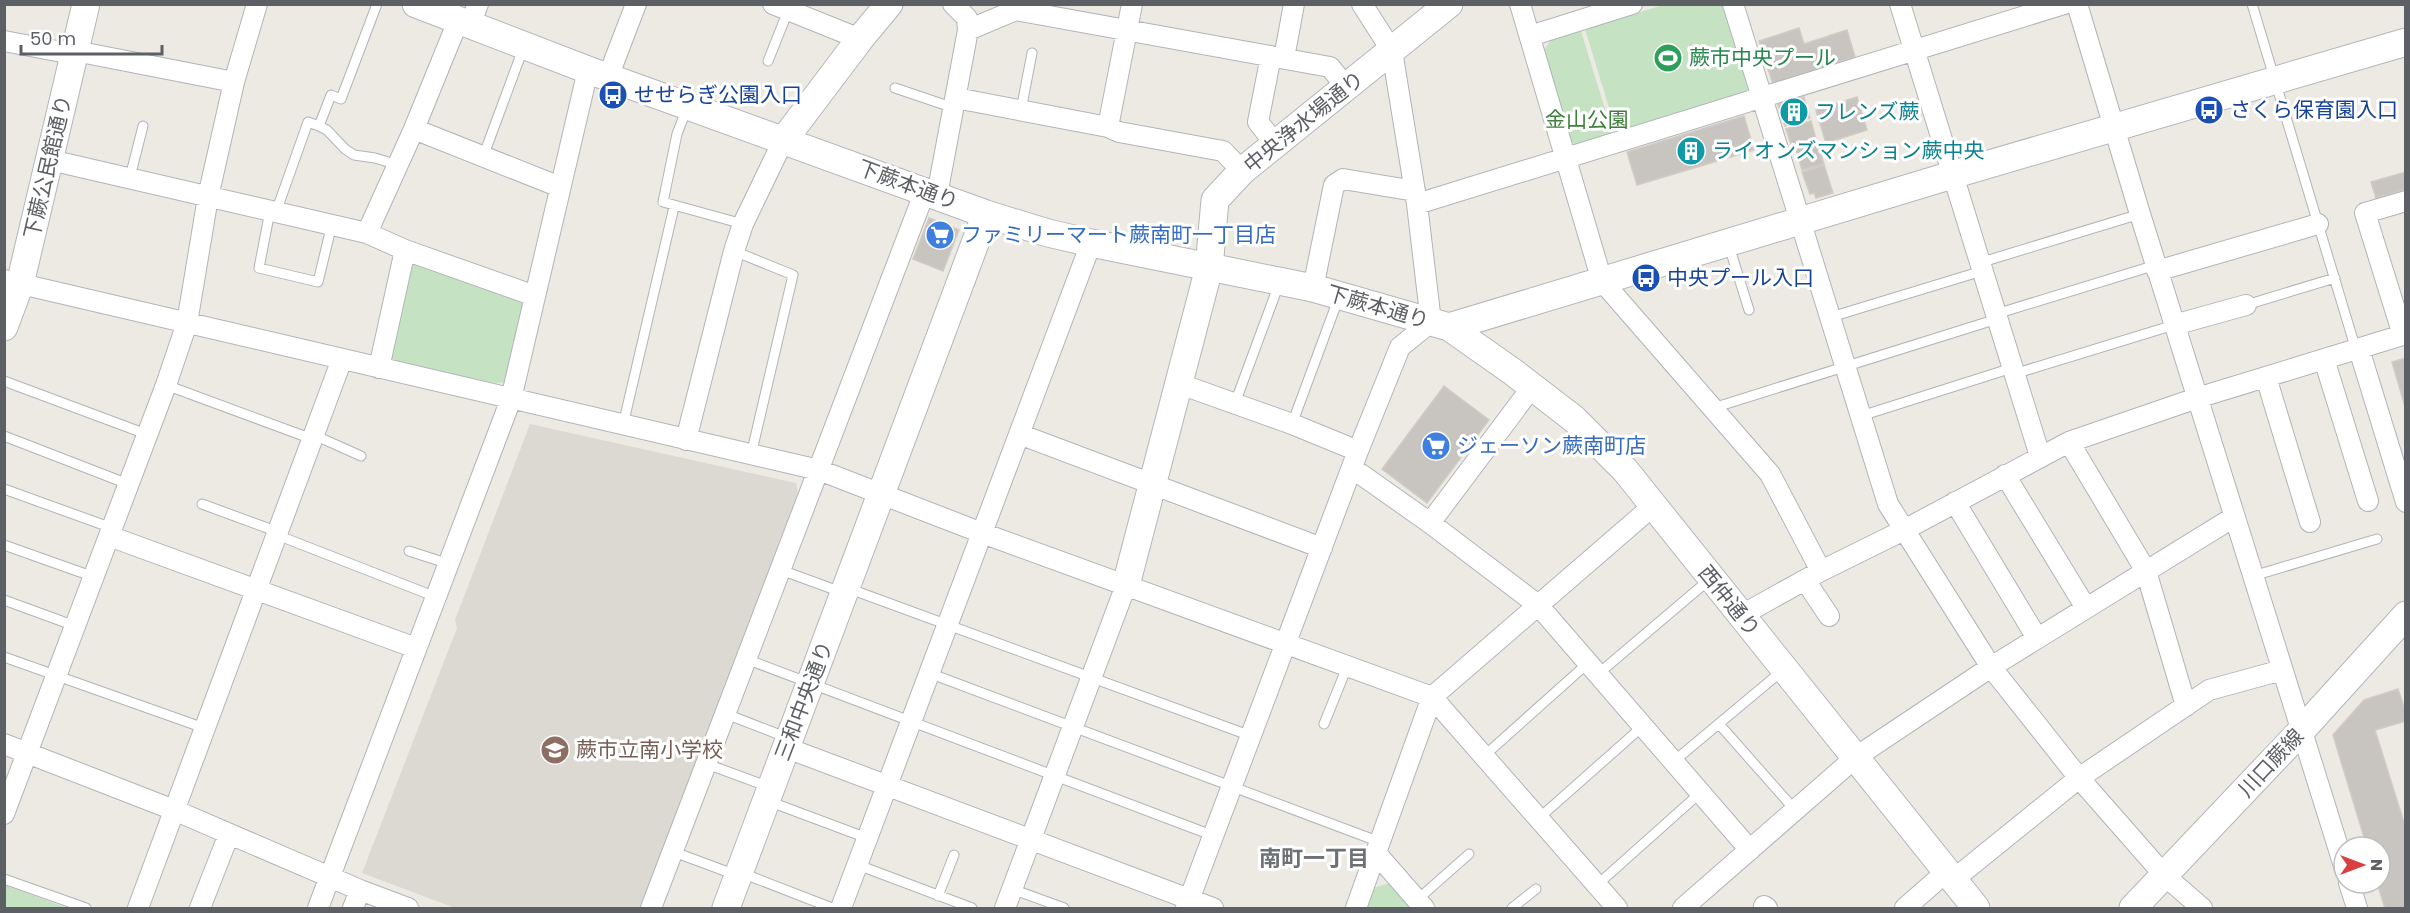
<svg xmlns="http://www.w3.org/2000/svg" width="2410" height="913" font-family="Poppins,'Noto Sans JP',sans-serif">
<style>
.education{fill:#dcd9d2}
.green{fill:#c5e2c2}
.building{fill:#c8c5c0;stroke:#d1cbc3;stroke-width:1.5}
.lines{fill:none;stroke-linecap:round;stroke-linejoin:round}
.lane-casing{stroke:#b1b4b7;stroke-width:11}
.street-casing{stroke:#b1b4b7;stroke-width:22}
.secondary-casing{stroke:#b3b6ba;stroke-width:29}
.lane{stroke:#fff;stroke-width:9}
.street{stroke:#fff;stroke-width:20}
.secondary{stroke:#fff;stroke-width:27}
.labels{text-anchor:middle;stroke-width:6;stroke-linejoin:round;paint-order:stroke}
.leisure-label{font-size:21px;fill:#27864d;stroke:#fff;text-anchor:start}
.transit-label{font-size:21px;fill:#164399;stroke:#fff;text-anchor:start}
.culture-label{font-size:21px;fill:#0d838f;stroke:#fff;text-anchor:start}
.park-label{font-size:21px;fill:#3f803d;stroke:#fff}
.street-label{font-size:21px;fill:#5c5f63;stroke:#fff}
.shop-label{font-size:21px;fill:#366cbe;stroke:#fff;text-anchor:start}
.education-label{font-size:21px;fill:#785e54;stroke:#fff;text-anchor:start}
.neighbourhood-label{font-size:22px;font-weight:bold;fill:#6d7174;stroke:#fff}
</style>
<rect width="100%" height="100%" fill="#edeae4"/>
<path class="education" d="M 530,424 L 796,483 L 798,493 L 641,908 L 455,908 L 362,873 L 457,628 L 455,620 Z"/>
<path class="green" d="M 1663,5 L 1727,5 L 1752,88 L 1747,93 L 1617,134 L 1585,29 Z
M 1581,31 L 1613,135 L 1579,146 L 1571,142 L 1544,50 L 1551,40 Z
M 414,262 L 523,303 L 527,308 L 508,382 L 496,383 L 392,362 L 386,356 L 409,264 Z
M 1390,883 L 1412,908 L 1366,908 L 1373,888 Z
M 5,885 L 67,908 L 5,908 Z"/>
<path class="building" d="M 1799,28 L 1804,44 L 1847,30 L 1855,57 L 1773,84 L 1759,41 Z
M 1804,97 L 1810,118 L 1785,126 L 1778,105 Z
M 1857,97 L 1867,130 L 1826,143 L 1816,110 Z
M 1744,116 L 1754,150 L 1637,185 L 1627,152 Z
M 1811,121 L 1816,139 L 1792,147 L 1786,129 Z
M 1817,142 L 1824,164 L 1802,170 L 1796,149 Z
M 1824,165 L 1833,193 L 1816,198 L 1814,193 L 1810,194 L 1802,172 Z
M 2406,172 L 2406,189 L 2376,198 L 2371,182 Z
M 929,218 L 959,230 L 943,271 L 913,259 Z
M 2406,358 L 2406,410 L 2392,362 Z
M 1444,386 L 1489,420 L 1427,503 L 1382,469 Z
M 2398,689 L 2406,713 L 2406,721 L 2375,730 L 2406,829 L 2406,908 L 2385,908 L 2377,883 L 2380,883 L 2380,847 L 2367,847 L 2333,735 L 2364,700 Z"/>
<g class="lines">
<g class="lane-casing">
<path id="lane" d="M 2252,4 L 2356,350
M 768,61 L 788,11
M 895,88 L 954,108
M 687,108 L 677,134 L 663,202 L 743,224
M 1021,110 L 1032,53
M 319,126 L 327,130 L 345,149 L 354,155 L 375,158 L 398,165
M 483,157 L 523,49
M 130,177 L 143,126
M 270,211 L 259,268 L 318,282 L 332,224
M 276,212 L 308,122 L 319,126 L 331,95 L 341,99 L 377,4
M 1729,246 L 1749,310
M 734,251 L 793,275 L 751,455
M 1979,263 L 2140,214
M 2246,305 L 2335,278
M 1996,314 L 2156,265
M 1831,317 L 1982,271
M 2014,374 L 2174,325
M 4,381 L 146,434
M 166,385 L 312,439
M 1235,403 L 1279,284
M 1713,408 L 1997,319
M 1861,416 L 2012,368
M 1292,424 L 1339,297
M 623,425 L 674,207
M 314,435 L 361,456
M 4,436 L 128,484
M 4,489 L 112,528
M 202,504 L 278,532
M 277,535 L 436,597
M 4,545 L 94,577
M 409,551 L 449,564
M 781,570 L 841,592
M 2253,576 L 2377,539
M 850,589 L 1251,736
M 4,600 L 75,626
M 4,657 L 204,728
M 746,659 L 1214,836
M 929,673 L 1380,842
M 1598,674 L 1710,579
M 726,714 L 788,738
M 1324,724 L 1347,667
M 1719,724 L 1795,810
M 1484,756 L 1588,663
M 1673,762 L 1782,671
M 707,764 L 769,787
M 768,801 L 867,838
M 1538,819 L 1643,726
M 674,852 L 736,875
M 858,865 L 972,908
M 742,873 L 832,908
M 4,879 L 86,908
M 1597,885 L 1700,793
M 1012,889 L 1064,908
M 938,896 L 954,855
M 1417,900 L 1469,854
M 1512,908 L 1536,889"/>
</g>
<g class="street-casing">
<path id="street" d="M 773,4 L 860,39
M 1520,4 L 1602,281 L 1770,474 L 1821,571
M 1733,4 L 1888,504 L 1991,667 L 2079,778 L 2165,876 L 2202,908
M 1900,4 L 2040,456
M 2077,4 L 2140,214 L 2344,866
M 470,25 L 478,4
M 968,30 L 1016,10 L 1330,67 L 1347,88
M 1530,36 L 1632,4
M 4,41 L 62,52 L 75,51 L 234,82
M 1271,56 L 1258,122 L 1276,145
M 1284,58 L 1294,4
M 608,77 L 636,4
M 956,98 L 1108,127 L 1119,132 L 1223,151 L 1242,171
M 1108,127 L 1132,4
M 414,129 L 560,187
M 50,160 L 367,233 L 405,250 L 535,296
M 937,195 L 968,30 L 967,18 L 953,4
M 1417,204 L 2064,4
M 367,233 L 414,129 L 458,21
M 2157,271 L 2318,224
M 4,280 L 819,470 L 982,533 L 1432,697 L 1617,908
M 1313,288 L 1334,185 L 1343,179 L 1415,191
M 2174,325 L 2246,305
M 2403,335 L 2365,213 L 2406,201
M 2359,349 L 2406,502
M 2324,359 L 2368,501
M 379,368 L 405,250
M 2266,377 L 2310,522
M 1180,384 L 1292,424 L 1358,451
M 1019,434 L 1322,548
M 686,440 L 734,251 L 743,224 L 783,141
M 2069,442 L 2146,571 L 2186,706
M 1352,468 L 1430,523 L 1538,605 L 1750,850
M 2005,475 L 2086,608
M 1955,502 L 2037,638
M 1430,523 L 1532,387
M 109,536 L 416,648
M 1805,580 L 1829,616
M 1740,616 L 1821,571 L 1904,530 L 2069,442 L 2197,398 L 2406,334
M 4,744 L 174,810 L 360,890 L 408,908
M 787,748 L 1213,908
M 4,814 L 166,385 L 187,323 L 208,197 L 234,82 L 257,4
M 1376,853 L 1424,908
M 1953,880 L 2079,778 L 2209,690 L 2282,670
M 2349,883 L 2357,908
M 1764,906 L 1767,908
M 138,908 L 342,359
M 200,908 L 229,834
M 318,908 L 511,399 L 588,70
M 353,908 L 360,890
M 651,908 L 925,191
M 841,908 L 1091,243
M 1005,908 L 1126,585
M 1186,908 L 1358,451 L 1400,347 L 1431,322 L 1417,204 L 1392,51 L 1362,4
M 1356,908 L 1432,697 L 1653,506
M 1683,908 L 1856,757 L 1991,667 L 2234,517
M 1905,908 L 1946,872"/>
</g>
<g class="secondary-casing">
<path id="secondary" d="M 416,4 L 588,70 L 986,214 L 1048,233 L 1091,243 L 1313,288 L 1449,327 L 1513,372 L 1574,419 L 1625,470 L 1976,908
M 783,141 L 860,39 L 889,4
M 4,327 L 20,284 L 86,4
M 1449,327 L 1952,175 L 2406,42
M 1126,585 L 1209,268 L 1215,200 L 1242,171 L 1449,4
M 726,908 L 986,214
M 2133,908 L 2301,731 L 2406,615"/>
</g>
<use href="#lane" class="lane"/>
<use href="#street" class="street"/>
<use href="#secondary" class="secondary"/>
</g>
<defs>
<g id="stadium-disc" transform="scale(1.5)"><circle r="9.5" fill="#2e9e5b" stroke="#fff"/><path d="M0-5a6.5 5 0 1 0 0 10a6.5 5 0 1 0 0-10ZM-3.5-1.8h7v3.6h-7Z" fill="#fff"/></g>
<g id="bus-disc" transform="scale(1.5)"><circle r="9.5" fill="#1a4fb4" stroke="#fff"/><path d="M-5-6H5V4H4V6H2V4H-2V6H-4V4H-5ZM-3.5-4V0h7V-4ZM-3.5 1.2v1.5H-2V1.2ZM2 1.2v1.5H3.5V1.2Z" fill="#fff"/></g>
<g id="building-disc" transform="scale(1.5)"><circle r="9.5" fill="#0f9aa8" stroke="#fff"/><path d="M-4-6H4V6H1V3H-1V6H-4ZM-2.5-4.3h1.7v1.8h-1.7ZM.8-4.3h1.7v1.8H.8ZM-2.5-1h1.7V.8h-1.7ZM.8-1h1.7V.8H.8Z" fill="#fff"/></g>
<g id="supermarket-disc" transform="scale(1.5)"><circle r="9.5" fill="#3f7fe0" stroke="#fff"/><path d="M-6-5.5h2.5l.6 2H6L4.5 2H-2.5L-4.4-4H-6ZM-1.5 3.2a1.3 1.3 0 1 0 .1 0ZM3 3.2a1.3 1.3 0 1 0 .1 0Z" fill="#fff"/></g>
<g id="school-disc" transform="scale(1.5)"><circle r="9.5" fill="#8d6e63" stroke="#fff"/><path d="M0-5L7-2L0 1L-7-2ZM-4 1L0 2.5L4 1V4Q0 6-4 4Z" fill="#fff"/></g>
</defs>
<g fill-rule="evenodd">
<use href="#stadium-disc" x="1668" y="58"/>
<use href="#bus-disc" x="613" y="95"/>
<use href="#bus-disc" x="2209" y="110"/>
<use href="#building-disc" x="1794" y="112"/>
<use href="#building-disc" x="1691" y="151"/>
<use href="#supermarket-disc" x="940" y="235"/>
<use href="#bus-disc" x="1646" y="278"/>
<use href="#supermarket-disc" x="1436" y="446"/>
<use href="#school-disc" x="555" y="750"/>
</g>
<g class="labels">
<g class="leisure-label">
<text x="1689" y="65">蕨市中央プール</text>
</g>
<g class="transit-label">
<text x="634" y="102">せせらぎ公園入口</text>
<text x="2230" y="117">さくら保育園入口</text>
<text x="1667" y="285">中央プール入口</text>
</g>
<g class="culture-label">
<text x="1815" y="119">フレンズ蕨</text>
<text x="1712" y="158">ライオンズマンション蕨中央</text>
</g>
<g class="park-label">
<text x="1587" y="127">金山公園</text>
</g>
<g class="street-label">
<text transform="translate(1304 122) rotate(-39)" y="7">中央浄水場通り</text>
<text transform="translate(48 167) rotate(-77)" y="7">下蕨公民館通り</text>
<text transform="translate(908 185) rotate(20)" y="7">下蕨本通り</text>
<text transform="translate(1378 307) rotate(16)" y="7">下蕨本通り</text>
<text transform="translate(1729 601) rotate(51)" y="7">西仲通り</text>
<text transform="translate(804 701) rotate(-69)" y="7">三和中央通り</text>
<text transform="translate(2271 763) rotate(-47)" y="7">川口蕨線</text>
</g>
<g class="shop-label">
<text x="961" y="242">ファミリーマート蕨南町一丁目店</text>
<text x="1457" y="453">ジェーソン蕨南町店</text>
</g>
<g class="education-label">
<text x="576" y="757">蕨市立南小学校</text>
</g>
<g class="neighbourhood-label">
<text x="1314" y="866">南町一丁目</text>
</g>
</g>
<rect width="2410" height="913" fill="none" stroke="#5c5f63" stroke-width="12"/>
<g transform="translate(2362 865) rotate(90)"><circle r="28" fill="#ffffff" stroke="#bebfc1" stroke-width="1.5"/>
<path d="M0-4.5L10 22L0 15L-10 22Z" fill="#d7403f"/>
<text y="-9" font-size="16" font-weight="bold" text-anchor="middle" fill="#5c5f63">N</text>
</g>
<path d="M21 45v9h141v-9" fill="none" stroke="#5c5f63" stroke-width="3"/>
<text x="30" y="45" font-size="18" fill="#5c5f63" stroke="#ffffff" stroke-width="4.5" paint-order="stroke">50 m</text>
</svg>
